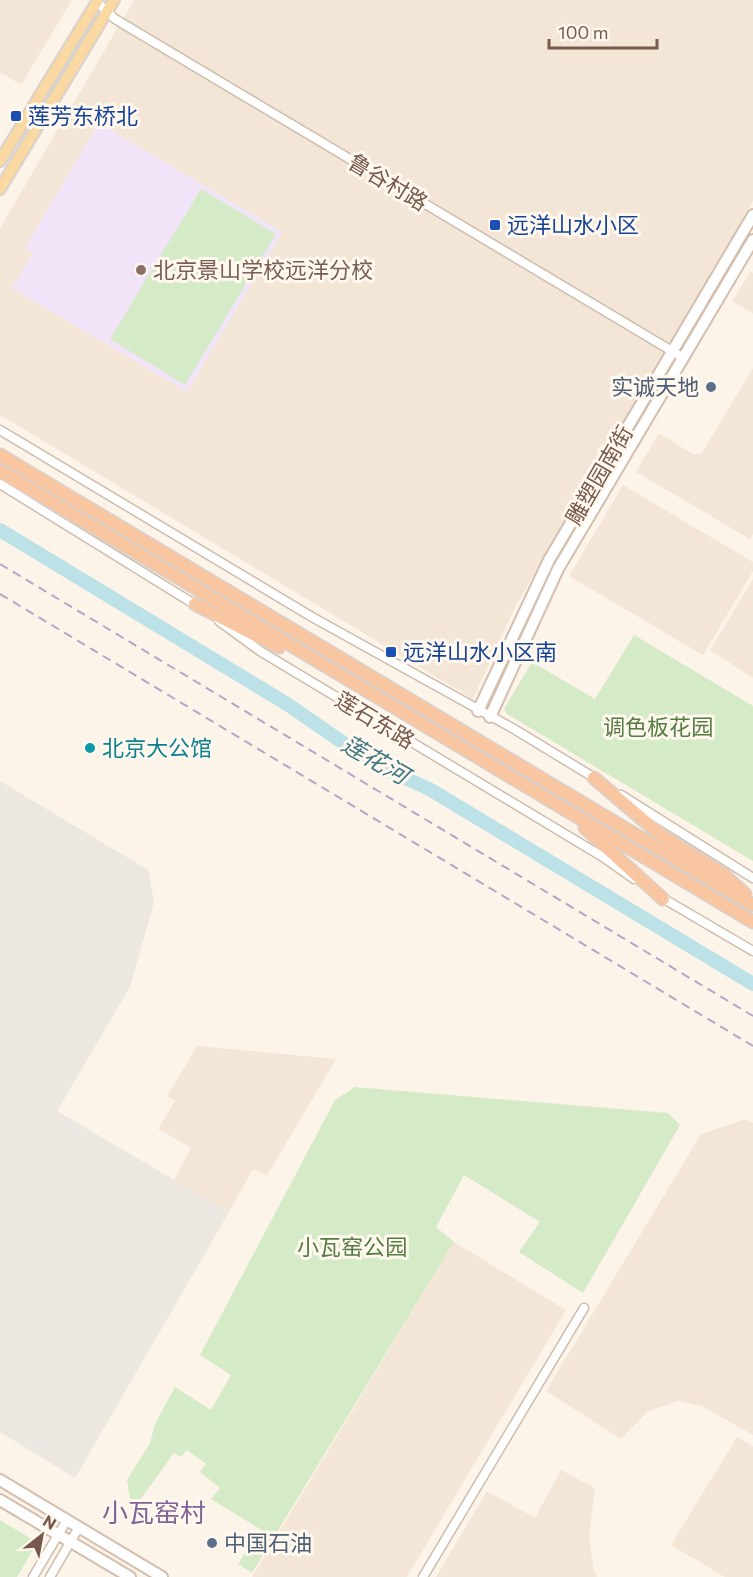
<svg xmlns="http://www.w3.org/2000/svg" width="753" height="1577" font-family="Commissioner,'Noto Sans SC',sans-serif">
<style>
.residential{fill:#f4e6d6}
.industrial{fill:#ede7e1}
.education{fill:#f1e4f9}
.green{fill:#d5eac6}
.lines{fill:none;stroke-linecap:round;stroke-linejoin:round}
.river{stroke:#bce1e6;stroke-width:14}
.tertiary-casing{stroke:#cebcad;stroke-width:11}
.secondary-casing{stroke:#d4bead;stroke-width:14}
.primary-casing{stroke:#d9d1cd;stroke-width:14}
.trunk-casing{stroke:#d9d1cd;stroke-width:15}
.tertiary{stroke:#fff;stroke-width:8}
.secondary{stroke:#fff;stroke-width:10}
.primary{stroke:#fad8a1;stroke-width:10}
.trunk{stroke:#f8c6a0;stroke-width:12}
.rail{stroke:#b7a5c7;stroke-width:2;stroke-dasharray:9 6;stroke-linecap:butt}
.transit-dot{fill:#1a4fb4;stroke:#fff8ee;stroke-width:2}
.education-dot{fill:#8d6e63;stroke:#fff8ee;stroke-width:2}
.service-dot{fill:#5c6f8a;stroke:#fff8ee;stroke-width:2}
.culture-dot{fill:#0f9aa8;stroke:#fff8ee;stroke-width:2}
.labels{text-anchor:middle;stroke-width:6;stroke-linejoin:round;paint-order:stroke}
.transit-label{font-size:22px;fill:#164399;stroke:#fff8ee;text-anchor:start}
.street-label{font-size:22px;fill:#775a4b;stroke:#fff8ee}
.education-label{font-size:22px;fill:#785e54;stroke:#fff8ee;text-anchor:start}
.service-label{font-size:22px;fill:#4e5e75;stroke:#fff8ee;text-anchor:end}
.park-label{font-size:22px;fill:#547c43;stroke:#fff8ee}
.culture-label{font-size:22px;fill:#0d838f;stroke:#fff8ee;text-anchor:start}
.water-label{font-size:24px;font-style:italic;fill:#427883;stroke:#fff8ee}
.quarter-label{font-size:26px;fill:#826393;stroke:#fff8ee}
</style>
<rect width="100%" height="100%" fill="#fcf4e8"/>
<path class="residential" d="M 0,0 L 72,0 L 21,85 L 0,72 Z
M 134,0 L 753,0 L 753,201 L 514,609 L 473,699 L 0,415 L 0,228 Z
M 751,271 L 753,273 L 753,314 L 732,301 Z
M 753,368 L 753,534 L 750,539 L 636,472 L 659,433 L 694,455 L 702,453 Z
M 623,485 L 753,562 L 753,571 L 703,655 L 569,576 Z
M 753,579 L 753,678 L 710,650 Z
M 197,1046 L 336,1059 L 267,1176 L 253,1169 L 229,1212 L 174,1180 L 191,1148 L 158,1129 L 175,1101 L 167,1096 Z
M 746,1119 L 753,1123 L 753,1435 L 702,1406 L 678,1401 L 647,1412 L 621,1439 L 546,1391 L 701,1134 Z
M 454,1242 L 566,1310 L 407,1577 L 252,1577 Z
M 737,1437 L 753,1446 L 753,1577 L 725,1577 L 671,1545 Z
M 561,1470 L 595,1488 L 589,1535 L 593,1566 L 597,1577 L 436,1577 L 487,1491 L 535,1518 Z"/>
<path class="industrial" d="M 0,781 L 148,870 L 154,902 L 130,987 L 57,1111 L 229,1212 L 75,1478 L 0,1432 Z"/>
<path class="education" d="M 99,123 L 282,232 L 187,392 L 12,288 L 33,253 L 25,248 Z"/>
<path class="green" d="M 201,189 L 276,234 L 185,385 L 110,339 Z
M 634,635 L 753,706 L 753,861 L 507,714 L 504,709 L 532,662 L 595,699 Z
M 355,1087 L 668,1113 L 680,1125 L 583,1293 L 519,1252 L 540,1222 L 464,1175 L 436,1227 L 454,1242 L 252,1573 L 238,1564 L 260,1529 L 211,1499 L 220,1488 L 200,1472 L 206,1464 L 187,1450 L 181,1457 L 174,1453 L 132,1511 L 127,1480 L 150,1443 L 155,1424 L 175,1387 L 211,1410 L 231,1375 L 200,1355 L 335,1100 Z
M 0,1520 L 30,1538 L 34,1548 L 17,1577 L 0,1577 Z"/>
<g class="lines">
<path class="river" d="M 0,530 L 287,704 L 371,762 L 431,790 L 753,984"/>
<g class="tertiary-casing">
<path id="tertiary" d="M 97,2 L 115,19 L 682,357
M 0,430 L 312,617 L 514,729 L 598,780
M 0,484 L 199,607
M 219,621 L 260,651 L 603,857 L 634,879
M 621,795 L 753,878
M 659,896 L 753,951
M 33,1577 L 67,1520
M 50,1577 L 79,1527
M 423,1577 L 584,1308"/>
</g>
<g class="secondary-casing">
<path id="secondary" d="M 478,711 L 549,560 L 753,215
M 490,717 L 558,569 L 753,240
M 0,1480 L 162,1577
M 0,1500 L 130,1577"/>
</g>
<g class="primary-casing">
<path id="primary" d="M 0,161 L 98,0
M 0,189 L 114,0"/>
</g>
<g class="trunk-casing">
<path id="trunk" d="M 0,455 L 753,905
M 0,471 L 753,922
M 195,604 L 279,647
M 594,778 L 662,836 L 724,875 L 745,894
M 585,828 L 663,899"/>
</g>
<use href="#tertiary" class="tertiary"/>
<use href="#secondary" class="secondary"/>
<use href="#primary" class="primary"/>
<use href="#trunk" class="trunk"/>
<path class="rail" d="M 0,564 L 753,1016
M 0,594 L 753,1046"/>
</g>
<g class="transit-dot">
<rect x="10" y="110" width="12" height="12" rx="3"/>
<rect x="489" y="219" width="12" height="12" rx="3"/>
<rect x="385" y="646" width="12" height="12" rx="3"/>
</g>
<circle class="education-dot" cx="141" cy="270" r="6"/>
<g class="service-dot">
<circle cx="711" cy="387" r="6"/>
<circle cx="212" cy="1543" r="6"/>
</g>
<circle class="culture-dot" cx="90" cy="748" r="6"/>
<g class="labels">
<g class="transit-label">
<text x="28" y="124">莲芳东桥北</text>
<text x="507" y="233">远洋山水小区</text>
<text x="403" y="660">远洋山水小区南</text>
</g>
<g class="street-label">
<text transform="translate(388 182) rotate(31)" y="8">鲁谷村路</text>
<text transform="translate(599 475) rotate(-60)" y="8">雕塑园南街</text>
<text transform="translate(375 720) rotate(31)" y="8">莲石东路</text>
</g>
<g class="education-label">
<text x="153" y="278">北京景山学校远洋分校</text>
</g>
<g class="service-label">
<text x="699" y="395">实诚天地</text>
<text x="224" y="1551" text-anchor="start">中国石油</text>
</g>
<g class="park-label">
<text x="658" y="735">调色板花园</text>
<text x="352" y="1255">小瓦窑公园</text>
</g>
<g class="culture-label">
<text x="102" y="756">北京大公馆</text>
</g>
<g class="water-label">
<text transform="translate(375 760) rotate(30)" y="8">莲花河</text>
</g>
<g class="quarter-label">
<text x="154" y="1522">小瓦窑村</text>
</g>
</g>
<g transform="translate(42 1535) rotate(31)" stroke="#fff8ee" stroke-width="4.5" paint-order="stroke">
<path d="M0-4.5L10 22L0 15L-10 22Z" fill="#775a4b"/>
<text y="-9" font-size="16" font-weight="bold" text-anchor="middle" fill="#775a4b">N</text>
</g>
<path d="M549 39v9h108v-9" fill="none" stroke="#775a4b" stroke-width="3"/>
<text x="558" y="39" font-size="18" fill="#775a4b" stroke="#fff8ee" stroke-width="4.5" paint-order="stroke">100 m</text>
</svg>
